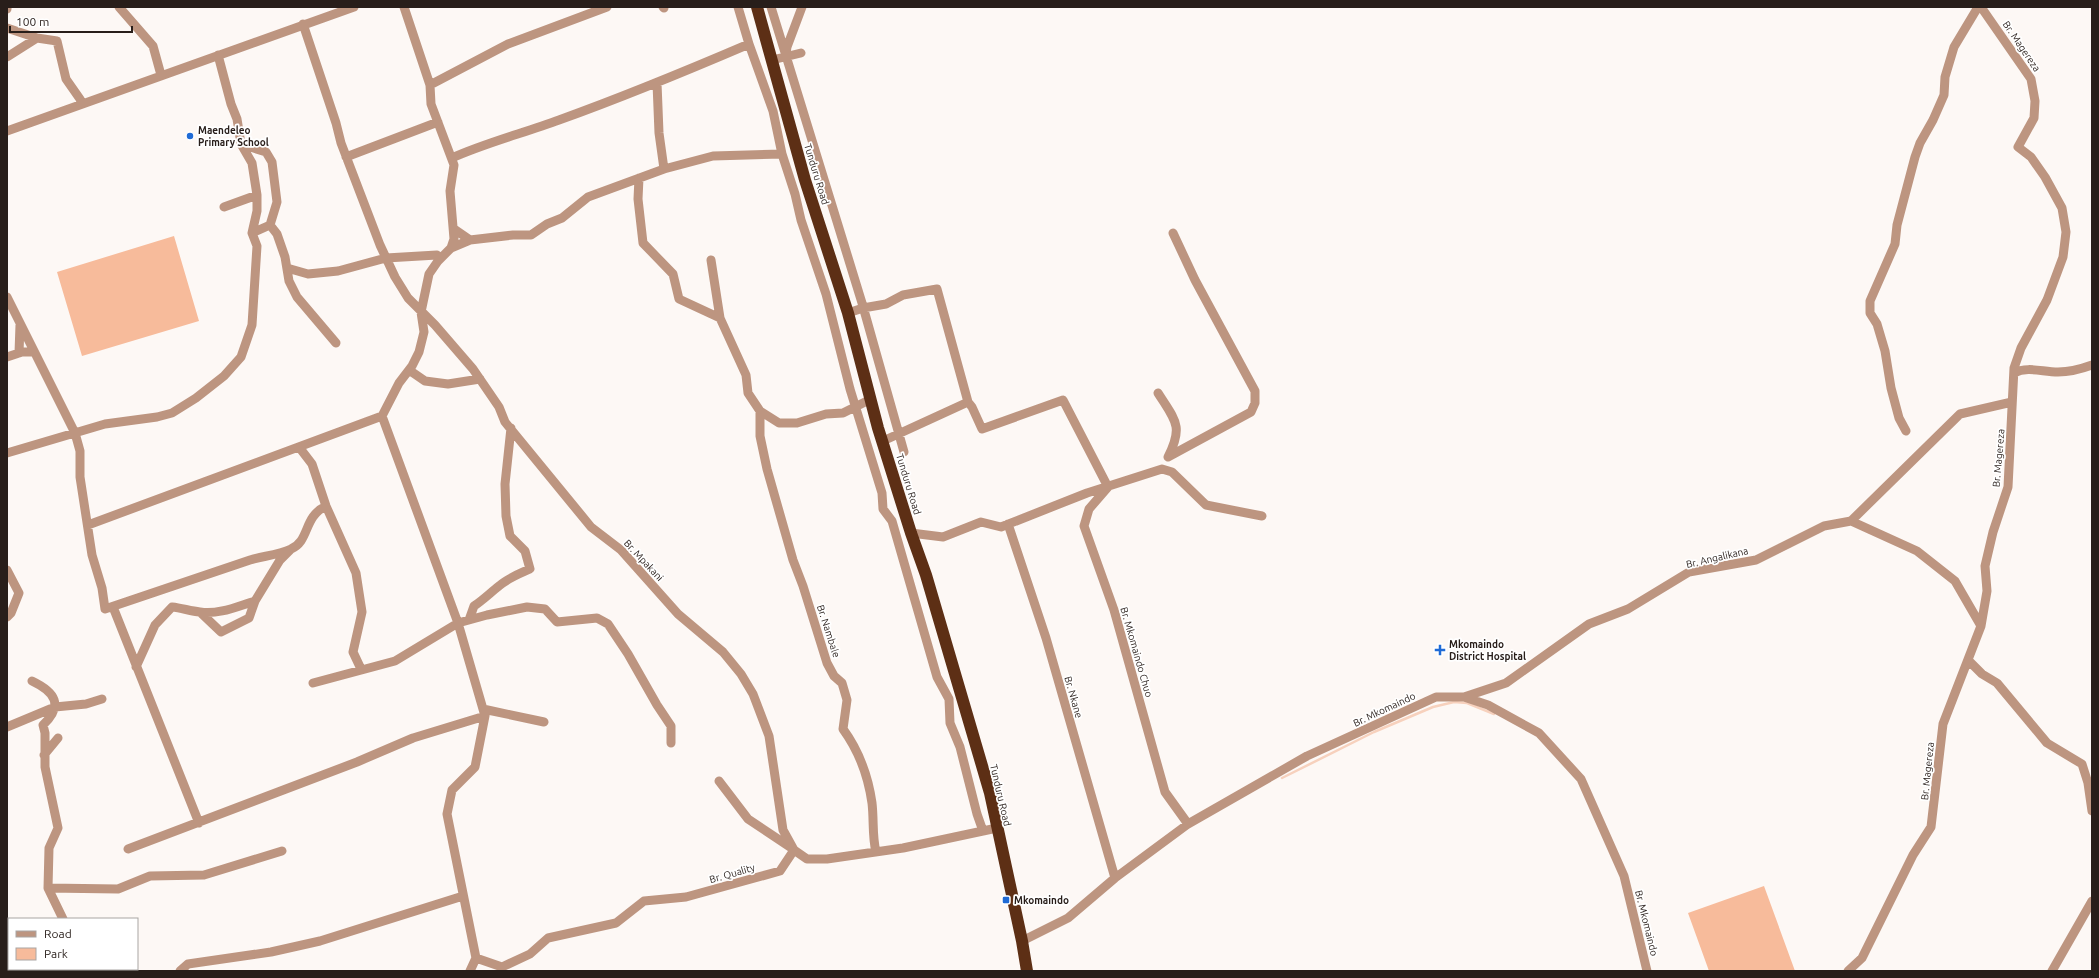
<svg xmlns="http://www.w3.org/2000/svg" width="2099" height="978" font-family="Ubuntu,sans-serif">
<style>
.green{fill:#f7bb9b}
.lines{fill:none;stroke-linecap:round;stroke-linejoin:round}
.stream{stroke:#f7d1bd;stroke-width:2.5}
.minor{stroke:#bd9580;stroke-width:9}
.highway{stroke:#5d2f15;stroke-width:12}
.poi-dot{fill:#1f6bd6;stroke:#fff;stroke-width:1.5}
.labels{text-anchor:middle;stroke-width:3.5;stroke-linejoin:round;paint-order:stroke}
.street-label{font-size:10px;fill:#281e1a;stroke:#fff}
.poi-label{font-size:10px;font-weight:bold;fill:#281e1a;stroke:#fff;text-anchor:start}
</style>
<rect width="100%" height="100%" fill="#fdf8f5"/>
<path class="green" d="M 174,236 L 199,321 L 82,356 L 57,272 Z
M 1764,886 L 1795,971 L 1709,971 L 1688,913 Z"/>
<g class="lines">
<path class="stream" d="M 1282,778 L 1374,732 L 1433,707 L 1454,702 L 1467,703 L 1494,714"/>
<path class="minor" d="M 119,7 L 153,46 L 161,75
M 663,7 L 664,8
M 738,7 L 749,44 L 773,111 L 782,154 L 795,194 L 801,220 L 826,294 L 850,389 L 882,493 L 883,509 L 892,521 L 937,677 L 949,699 L 950,723 L 960,747 L 977,814 L 983,831
M 771,7 L 862,303 L 904,452
M 7,9 L 7,7
M 303,24 L 336,123 L 341,143 L 380,245 L 395,277 L 408,298 L 435,325 L 473,369 L 499,407 L 505,422 L 591,527 L 621,550 L 678,614 L 723,652 L 741,674 L 753,694 L 769,736 L 783,830 L 794,850
M 7,28 L 37,38 L 57,41 L 66,79 L 80,99 L 82,104
M 786,53 L 787,47 L 802,7
M 7,57 L 37,38
M 772,60 L 801,53
M 657,83 L 659,133 L 664,169
M 430,85 L 508,44 L 607,7
M 7,131 L 354,7
M 241,144 L 266,152 L 272,162 L 277,202 L 270,225 L 252,233
M 346,157 L 438,122
M 452,158 C 485,143 524,133 559,120 C 623,97 686,71 749,44
M 639,178 L 638,199 L 643,243 L 673,274 L 679,299 L 720,318 L 746,375 L 748,393 L 760,411 L 779,423 L 797,423 L 826,414 L 843,413 L 871,399
M 224,207 L 257,195
M 270,225 L 277,234 L 285,257 L 289,281 L 297,297 L 336,343
M 454,229 L 470,240 L 513,235 L 531,235 L 547,224 L 562,218 L 588,197 L 664,169 L 713,156 L 782,154
M 451,248 L 470,240
M 711,260 L 720,318
M 287,268 L 308,274 L 338,271 L 386,258 L 437,255 L 441,258
M 7,297 L 75,433 L 80,451 L 80,477 L 92,555 L 102,588 L 105,609 C 153,593 201,577 250,560 C 263,556 278,555 291,549 C 310,541 303,517 326,506
M 848,313 L 863,308 L 886,304 L 903,295 L 937,289 L 968,402
M 19,353 L 20,325
M 7,357 L 22,352 L 34,352
M 409,370 L 425,381 L 448,384 L 480,379
M 2014,373 C 2028,366 2042,372 2058,372 C 2069,372 2081,369 2092,365
M 1158,393 C 1175,420 1184,426 1168,457
M 760,411 L 760,436 L 767,469 L 793,560 L 803,586 L 827,663 L 834,676 L 842,683 L 847,700 L 843,729 C 859,751 868,775 872,803 C 874,820 872,836 876,852
M 382,416 L 458,623 L 485,716 L 475,767 L 452,790 L 447,814 L 476,958 L 470,971
M 1906,431 L 1899,418 L 1891,388 L 1885,351 L 1877,324 L 1870,313 L 1870,301 L 1895,244 L 1897,225 L 1915,157 L 1920,143 L 1933,120 L 1944,95 L 1945,77 L 1954,47 L 1978,7
M 883,441 L 968,402 L 972,407 L 982,429 L 1063,400 L 1108,487 L 1089,509 L 1084,526 L 1114,610 L 1165,792 L 1188,824
M 299,447 L 312,464 L 326,506 L 356,573 L 362,612 L 353,652 L 361,669
M 7,453 L 105,424 L 157,417 L 172,413 L 196,398 L 224,376 L 241,357 L 252,325 L 257,246 L 252,233 L 257,211 L 257,195 L 252,163 L 241,144 L 237,119 L 231,104 L 218,55
M 1168,457 L 1251,412 L 1255,403 L 1255,391 L 1195,280 L 1173,233
M 1851,521 L 1960,414 L 2012,402
M 1008,524 L 1046,638 L 1115,878
M 88,525 L 382,416 L 399,383 L 412,366 L 419,352 L 424,332 L 421,312 L 429,274 L 438,261 L 451,248 L 454,239 L 450,191 L 454,165 L 431,104 L 430,85 L 404,7
M 911,533 L 943,537 L 981,522 L 1001,527 L 1087,493 L 1162,469 L 1172,472 L 1206,505 L 1262,516
M 7,570 L 19,593 L 11,613 L 7,617
M 113,607 L 199,823
M 201,613 L 221,632 L 249,618 L 255,601
M 469,620 L 474,606 C 483,600 490,593 499,586 C 508,578 519,574 530,569 L 525,551 L 510,536 L 506,516 L 505,484 L 511,428
M 1968,660 L 1982,674 L 1997,683 L 2047,743 L 2082,764 L 2088,783 L 2092,811
M 136,667 L 155,625 L 172,607 C 182,608 190,611 200,612 C 219,615 238,606 255,601 L 280,560 L 290,550
M 32,681 C 55,692 64,705 43,725 L 45,733 L 45,767 L 58,828 L 49,848 L 48,888 L 63,919
M 313,683 L 395,661 L 458,623 L 487,615 L 527,607 L 545,609 L 557,622 L 597,618 L 608,624 L 628,654 L 657,705 L 671,726 L 671,743
M 1464,697 L 1506,683 L 1589,624 L 1628,609 L 1689,572 L 1756,560 L 1824,526 L 1851,521 L 1917,551 L 1955,581 L 1981,626
M 483,709 L 544,722
M 7,727 L 55,707 L 86,704 L 102,699
M 44,755 L 58,738
M 719,781 L 748,819 L 793,849
M 128,849 L 357,762 L 413,738 L 485,716
M 48,888 L 118,889 L 150,876 L 204,875 L 282,851
M 1022,941 L 1068,918 L 1115,878 L 1188,824 L 1307,756 L 1436,697 L 1464,697 L 1488,705 L 1539,733 L 1581,779 L 1624,876 L 1647,971
M 476,958 L 502,967 L 530,954 L 548,938 L 616,923 L 644,901 L 686,897 L 780,871 L 794,850 L 807,859 L 827,859 L 903,848 L 997,828
M 78,969 L 78,971
M 127,969 L 130,971
M 180,971 L 188,964 L 271,952 L 320,941 L 463,896
M 1848,971 L 1862,958 L 1913,855 L 1931,827 L 1943,724 L 1981,626 L 1987,591 L 1985,566 L 1993,532 L 2008,487 L 2014,368 L 2021,348 L 2047,300 L 2063,257 L 2066,232 L 2062,208 L 2045,177 L 2031,157 L 2018,147 L 2034,118 L 2035,101 L 2031,79 L 1981,7
M 2052,971 L 2092,901"/>
<path class="highway" d="M 757,7 L 805,180 L 848,313 L 878,428 L 911,533 L 926,575 L 990,793 L 1022,941 L 1027,971"/>
</g>
<g class="poi-dot">
<circle cx="190" cy="136" r="4"/>
<path d="M1438 644h4v4h4v4h-4v4h-4v-4h-4v-4h4z"/>
<rect x="1002" y="896" width="8" height="8" rx="2"/>
</g>
<g class="labels">
<g class="street-label">
<text transform="translate(2022 46) rotate(56)" y="4">Br. Magereza</text>
<text transform="translate(817 174) rotate(73)" y="4">Tunduru Road</text>
<text transform="translate(1998 458) rotate(-85)" y="4">Br. Magereza</text>
<text transform="translate(909 484) rotate(73)" y="4">Tunduru Road</text>
<text transform="translate(1717 557) rotate(-13)" y="4">Br. Angalikana</text>
<text transform="translate(644 560) rotate(47)" y="4">Br. Mpakani</text>
<text transform="translate(829 631) rotate(72)" y="4">Br. Nambale</text>
<text transform="translate(1137 652) rotate(74)" y="4">Br. Mkomaindo Chuo</text>
<text transform="translate(1074 697) rotate(74)" y="4">Br. Nkane</text>
<text transform="translate(1384 709) rotate(-25)" y="4">Br. Mkomaindo</text>
<text transform="translate(1927 771) rotate(-84)" y="4">Br. Magereza</text>
<text transform="translate(1001 795) rotate(77)" y="4">Tunduru Road</text>
<text transform="translate(732 873) rotate(-16)" y="4">Br. Quality</text>
<text transform="translate(1647 923) rotate(76)" y="4">Br. Mkomaindo</text>
</g>
<g class="poi-label">
<text x="198" y="134">Maendeleo<tspan x="198" dy="12">Primary School</tspan></text>
<text x="1449" y="648">Mkomaindo<tspan x="1449" dy="12">District Hospital</tspan></text>
<text x="1014" y="904">Mkomaindo</text>
</g>
</g>
<rect width="2099" height="978" fill="none" stroke="#281e1a" stroke-width="16"/>
<rect x="8" y="918" width="130" height="52" fill="#ffffff" stroke="#a9a5a3"/>
<rect x="16" y="931" width="20" height="6" fill="#bd9580" stroke="#a9a5a3"/>
<text x="44" y="938" font-size="12" fill="#281e1a">Road</text>
<rect x="16" y="948" width="20" height="12" fill="#f7bb9b" stroke="#a9a5a3"/>
<text x="44" y="958" font-size="12" fill="#281e1a">Park</text>
<path d="M10 26v6h122v-6" fill="none" stroke="#281e1a" stroke-width="2"/>
<text x="16" y="26" font-size="12" fill="#281e1a" stroke="#ffffff" stroke-width="3" paint-order="stroke">100 m</text>
</svg>
